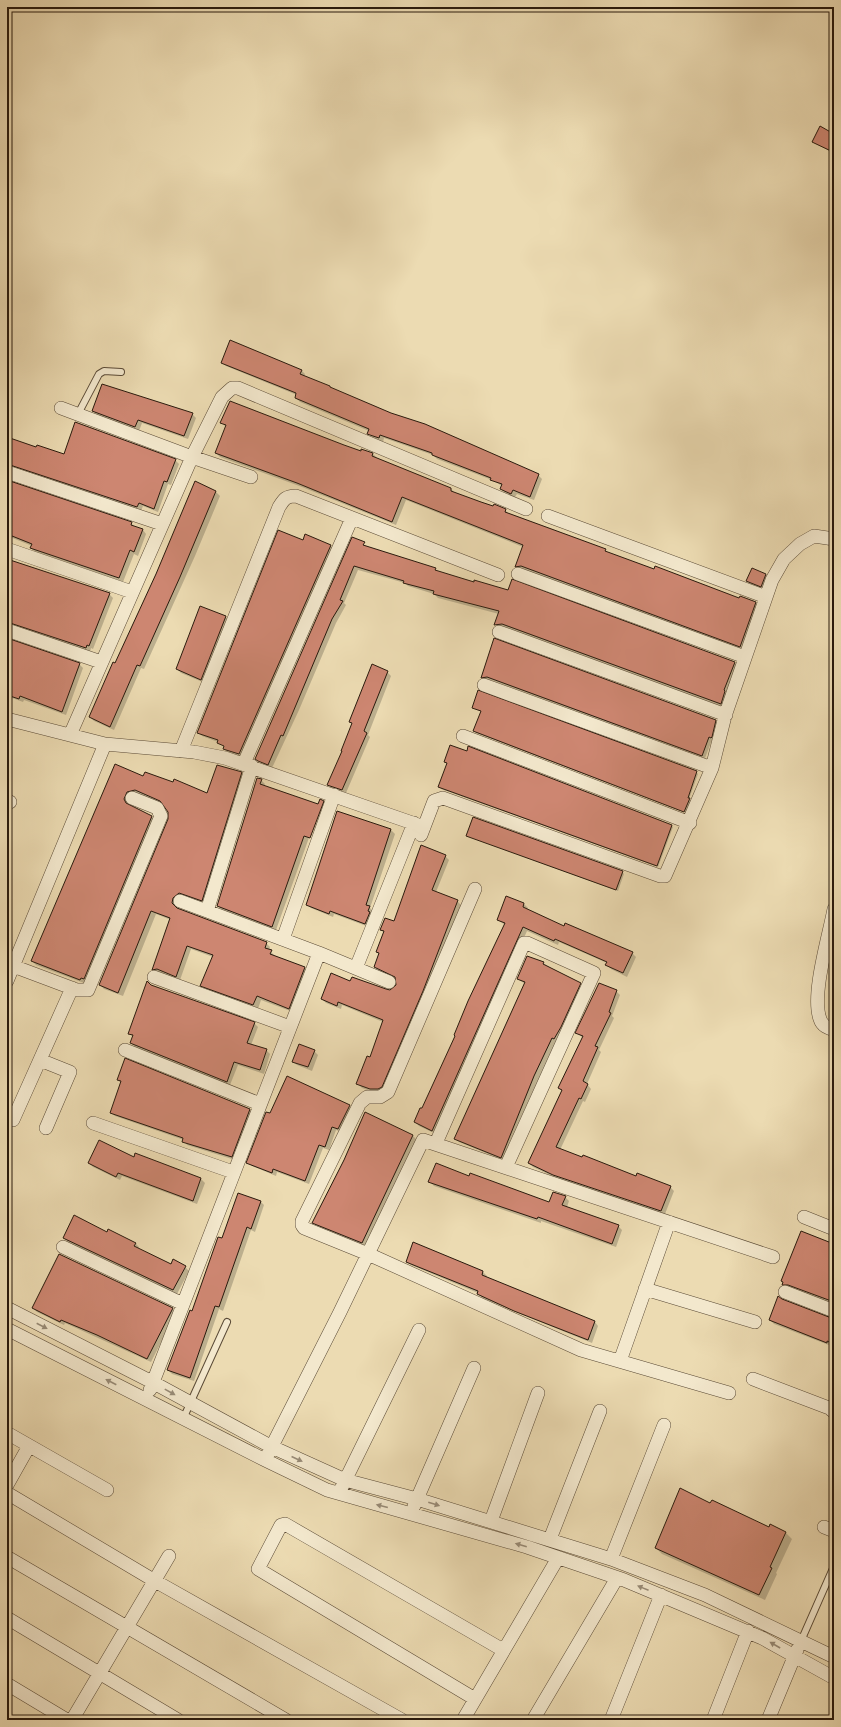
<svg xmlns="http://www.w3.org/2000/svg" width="841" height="1727" font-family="'Gentium Book Plus',serif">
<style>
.shadow{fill:#0003}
.building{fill:#cd8671;stroke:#291a0d}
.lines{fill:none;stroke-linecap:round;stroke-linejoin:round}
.service-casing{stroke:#5a4a36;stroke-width:8}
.minor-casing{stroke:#5a4a36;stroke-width:14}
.service{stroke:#f3e8cd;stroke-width:6}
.minor{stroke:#f3e8cd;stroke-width:13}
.oneway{fill:#988b77}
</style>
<rect width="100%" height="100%" fill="#ecdbb2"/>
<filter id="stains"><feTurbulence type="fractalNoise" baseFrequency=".005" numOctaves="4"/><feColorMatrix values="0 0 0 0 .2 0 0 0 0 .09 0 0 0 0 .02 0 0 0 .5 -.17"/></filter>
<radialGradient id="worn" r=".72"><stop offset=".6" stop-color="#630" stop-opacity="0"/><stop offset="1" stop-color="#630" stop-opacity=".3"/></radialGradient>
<path class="shadow" d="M 834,135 L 834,154 L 813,141 Z
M 222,362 L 301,370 L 305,374 L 304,377 L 330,387 L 333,390 L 538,475 L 542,479 L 534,500 L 517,494 L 515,497 L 505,493 L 501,489 L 502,486 L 492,480 L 437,459 L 433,455 L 384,438 L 383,442 L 372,437 L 368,433 L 369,431 L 300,402 L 296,398 L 297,395 L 226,366 Z
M 231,402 L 344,446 L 361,452 L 362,450 L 373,454 L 377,458 L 451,489 L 455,493 L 505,510 L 509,514 L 605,550 L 609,554 L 740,599 L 755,603 L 759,607 L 744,650 L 520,570 L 516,567 L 523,547 L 406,500 L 396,525 L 302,487 L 220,457 L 216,453 L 226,427 L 221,422 Z
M 93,411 L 192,414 L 196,418 L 188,439 L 142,423 L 139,431 L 97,415 Z
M 7,439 L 64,455 L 175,460 L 179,464 L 171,485 L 168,484 L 158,512 L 143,506 L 141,511 L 7,470 Z
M 7,481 L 131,523 L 136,528 L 143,530 L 146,534 L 138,556 L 134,554 L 123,582 L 35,552 L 31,548 L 32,546 L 10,537 L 7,543 Z
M 195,483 L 216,492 L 220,496 L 195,556 L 144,669 L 141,668 L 114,730 L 94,721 L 90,717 L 157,574 Z
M 306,535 L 331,546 L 335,550 L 243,758 L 228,753 L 224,749 L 225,747 L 218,742 L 202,736 L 198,732 Z
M 353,538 L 368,547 L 435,569 L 439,573 L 735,663 L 739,667 L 724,708 L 499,628 L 495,624 L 499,614 L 438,598 L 434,594 L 408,586 L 405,583 L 358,570 L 344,603 L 346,605 L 336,623 L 299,710 L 272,768 L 260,762 L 256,758 Z
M 7,560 L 109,594 L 113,598 L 93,649 L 91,648 L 90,652 L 7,628 Z
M 766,575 L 770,579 L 765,590 L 751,585 L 747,581 Z
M 201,607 L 226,617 L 230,621 L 205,683 L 181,673 L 177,669 Z
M 495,639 L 715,721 L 718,724 L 714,741 L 712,740 L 705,758 L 491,680 L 485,680 L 482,677 Z
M 7,640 L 79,664 L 83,668 L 66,715 L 24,700 L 23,702 L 7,696 Z
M 387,672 L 391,676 L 368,735 L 370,737 L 346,793 L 332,789 L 328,785 L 353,724 L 350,722 Z
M 473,708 L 696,772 L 698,774 L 689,799 L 691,801 L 686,813 L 476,733 L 475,731 L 482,712 Z
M 445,762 L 672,826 L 673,827 L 658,867 L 441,789 L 440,787 L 447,763 Z
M 115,765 L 144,778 L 208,794 L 241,773 L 245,777 L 206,904 L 177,902 L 176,908 L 266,943 L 270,947 L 269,950 L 275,956 L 304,968 L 309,972 L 293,1012 L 261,1000 L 258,1009 L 206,990 L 202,985 L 213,957 L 191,949 L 180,980 L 157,973 L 153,969 L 171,920 L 156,914 L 123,996 L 104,989 L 100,985 L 169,819 L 169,812 L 164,804 L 139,794 L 131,796 L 128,805 L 152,817 L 156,821 L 84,983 L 36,965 L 32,961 Z
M 261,780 L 265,784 L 264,787 L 319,805 L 323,802 L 327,805 L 314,841 L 311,840 L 322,807 L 320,807 L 276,930 L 222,910 L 218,906 Z
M 338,812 L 391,830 L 395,834 L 370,908 L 373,911 L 369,927 L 334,914 L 333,917 L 311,908 L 307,904 Z
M 467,836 L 622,872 L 624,874 L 618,891 Z
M 445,856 L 449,860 L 436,892 L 457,901 L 461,905 L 385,1090 L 375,1093 L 362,1088 L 358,1084 L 370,1058 L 383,1022 L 342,1005 L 341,1009 L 326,1003 L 322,999 L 351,982 L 386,991 L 395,989 L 398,981 L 397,979 L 379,971 L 375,967 L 385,933 L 381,930 L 394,923 Z
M 524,904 L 528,908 L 527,910 L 564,927 L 632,953 L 636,957 L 627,977 L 611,969 L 607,965 L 607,963 L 559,942 L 558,945 L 527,931 L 436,1134 L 419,1126 L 415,1122 L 422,1110 L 505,925 L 498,920 Z
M 543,963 L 584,988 L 538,1081 L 505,1161 L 459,1142 L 455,1138 L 525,984 L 518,979 Z
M 616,991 L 620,995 L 612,1016 L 614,1018 L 599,1050 L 601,1052 L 587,1084 L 591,1089 L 585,1102 L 583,1101 L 560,1150 L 670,1187 L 674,1191 L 665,1214 L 558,1179 L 533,1167 L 529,1163 L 562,1091 L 559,1088 L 583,1038 L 577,1033 Z
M 254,1023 L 258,1027 L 251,1045 L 266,1050 L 270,1054 L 264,1074 L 238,1065 L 230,1085 L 135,1047 L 131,1043 L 133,1037 L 129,1033 Z
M 314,1051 L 318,1055 L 312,1071 L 297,1065 L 293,1062 Z
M 118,1080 L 250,1110 L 254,1113 L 235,1160 L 187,1145 L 184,1140 L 115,1116 L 111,1113 L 121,1083 Z
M 349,1106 L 353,1110 L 342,1132 L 336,1130 L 329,1150 L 323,1148 L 309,1184 L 277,1172 L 276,1176 L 252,1166 L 248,1163 L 271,1115 Z
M 365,1113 L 413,1136 L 417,1140 L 366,1246 L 317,1226 L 313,1222 L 356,1136 L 355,1134 Z
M 135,1155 L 201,1179 L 205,1183 L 197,1204 L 122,1176 L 120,1180 L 93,1167 L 89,1163 L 134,1158 Z
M 470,1177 L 550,1204 L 565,1197 L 569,1201 L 567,1207 L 618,1226 L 622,1230 L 616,1247 L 541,1221 L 541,1223 L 434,1186 L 430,1182 Z
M 260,1201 L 264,1205 L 255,1232 L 251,1230 L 223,1311 L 219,1309 L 194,1381 L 172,1374 L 168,1370 L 223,1240 Z
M 107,1233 L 135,1243 L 139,1247 L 138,1249 L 171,1265 L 185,1267 L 189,1271 L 177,1294 L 68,1242 L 64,1238 Z
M 414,1244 L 483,1272 L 487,1276 L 486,1278 L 595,1322 L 598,1326 L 592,1343 L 482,1298 L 478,1293 L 411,1265 L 407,1261 Z
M 834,1245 L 834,1304 L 787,1288 L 783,1285 Z
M 782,1300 L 834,1319 L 834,1347 L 774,1324 L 770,1320 Z
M 33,1308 L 172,1309 L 176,1313 L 151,1362 L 65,1323 L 64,1325 L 37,1312 Z
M 711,1504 L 769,1528 L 786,1533 L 792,1539 L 776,1573 L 777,1574 L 765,1600 L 662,1554 L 656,1548 Z"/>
<path class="building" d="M 820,126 L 834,134 L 834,145 L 831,151 L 812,142 Z
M 230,340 L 302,370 L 300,374 L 330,386 L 330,387 L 391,413 L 425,424 L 539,474 L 530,497 L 513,490 L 511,494 L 500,489 L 502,484 L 490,480 L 491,478 L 432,455 L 432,453 L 380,435 L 379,438 L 367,434 L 369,429 L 295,398 L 296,393 L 221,363 Z
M 102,384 L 193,413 L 184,436 L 138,420 L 135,427 L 92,411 Z
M 230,401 L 344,445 L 361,451 L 361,449 L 373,453 L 372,456 L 451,488 L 451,491 L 481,502 L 493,506 L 494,504 L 506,509 L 505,512 L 606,549 L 605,551 L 654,569 L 655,566 L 739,598 L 740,596 L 756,602 L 740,647 L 521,566 L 515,567 L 523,545 L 402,497 L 392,522 L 297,483 L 215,453 L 226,425 L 220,423 Z
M 75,422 L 176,459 L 167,482 L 164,481 L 154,509 L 139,503 L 137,507 L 7,464 L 7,437 L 36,447 L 37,445 L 64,454 Z
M 7,480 L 132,522 L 131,525 L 143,529 L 134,552 L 130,550 L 119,578 L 30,548 L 32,544 L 7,534 Z
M 195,481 L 216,491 L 180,577 L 140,666 L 137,665 L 110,727 L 89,717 L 113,662 L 115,663 L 156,574 Z
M 278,530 L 303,540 L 305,534 L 331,545 L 239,754 L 223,749 L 224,746 L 217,743 L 218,740 L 197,733 Z
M 352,537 L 365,542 L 363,545 L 436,568 L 435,570 L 474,582 L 474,580 L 508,590 L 512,579 L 735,662 L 724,690 L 725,691 L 721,704 L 502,624 L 494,625 L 499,611 L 433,594 L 434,591 L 403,583 L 404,581 L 354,566 L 340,600 L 343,601 L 332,619 L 283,736 L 281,735 L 268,765 L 258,761 L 255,759 Z
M 7,559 L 110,593 L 89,646 L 87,645 L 86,648 L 7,622 Z
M 752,568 L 766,574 L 761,587 L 746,581 Z
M 200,606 L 226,616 L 201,680 L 176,669 Z
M 7,638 L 80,663 L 62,712 L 20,696 L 19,699 L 7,695 Z
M 494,638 L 716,720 L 712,737 L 711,738 L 709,737 L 702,756 L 487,677 L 481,678 Z
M 372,664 L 388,671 L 364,731 L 367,733 L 342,790 L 327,785 L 342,751 L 341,751 L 352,723 L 349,722 Z
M 478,690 L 697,771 L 688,798 L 690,798 L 684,812 L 473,731 L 481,711 L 472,708 Z
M 450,745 L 467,751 L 468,746 L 672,825 L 657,866 L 438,787 L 447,763 L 444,762 Z
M 115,764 L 143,776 L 145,772 L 173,782 L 174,779 L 207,793 L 217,765 L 242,772 L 202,901 L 179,893 L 173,898 L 172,903 L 177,908 L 267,942 L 265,948 L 272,950 L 270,954 L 305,967 L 289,1009 L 257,996 L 253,1005 L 200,986 L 213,955 L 187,946 L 176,977 L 157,969 L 152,970 L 170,918 L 151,911 L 118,993 L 99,985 L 168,819 L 168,812 L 160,801 L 135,790 L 127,792 L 124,799 L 126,803 L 152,816 L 84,979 L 81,978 L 80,980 L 31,961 Z
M 257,778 L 262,779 L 260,784 L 318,804 L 320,799 L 324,801 L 310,838 L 304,836 L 272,927 L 217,906 Z
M 337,811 L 391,829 L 366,905 L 370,906 L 368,911 L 370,912 L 365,924 L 330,911 L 329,914 L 306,905 Z
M 473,817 L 623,871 L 616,890 L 466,836 Z
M 421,845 L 446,855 L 432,890 L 458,900 L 423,991 L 382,1087 L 378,1089 L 370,1089 L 356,1084 L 367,1056 L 370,1057 L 383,1020 L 338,1002 L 337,1006 L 321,999 L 331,973 L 350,981 L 352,977 L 386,989 L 390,990 L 396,985 L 395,977 L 374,967 L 379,953 L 376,952 L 384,931 L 380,930 L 385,918 L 394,921 Z
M 506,896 L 524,903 L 523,907 L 564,926 L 565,923 L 633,952 L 623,973 L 605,965 L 607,962 L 555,939 L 554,941 L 523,927 L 432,1131 L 414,1122 L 420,1108 L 422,1108 L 455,1036 L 454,1035 L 468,1001 L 505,923 L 497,920 Z
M 527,956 L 544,962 L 543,964 L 581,983 L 561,1027 L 554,1039 L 552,1038 L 534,1076 L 501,1158 L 454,1139 L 525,982 L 517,979 Z
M 147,981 L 151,985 L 255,1022 L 247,1043 L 267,1049 L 260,1070 L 234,1062 L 227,1082 L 130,1043 L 133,1035 L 128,1034 Z
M 599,983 L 617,990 L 609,1012 L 611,1013 L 595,1046 L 598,1047 L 583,1081 L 588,1084 L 581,1099 L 579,1098 L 556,1147 L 582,1157 L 583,1155 L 636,1176 L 637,1173 L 671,1186 L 661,1211 L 553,1175 L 528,1163 L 562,1090 L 558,1088 L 583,1036 L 575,1033 Z
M 299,1044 L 315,1050 L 308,1067 L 292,1062 Z
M 125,1058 L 250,1109 L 232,1157 L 182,1142 L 183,1138 L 110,1113 L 121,1081 L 117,1080 Z
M 287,1076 L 350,1105 L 338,1129 L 332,1127 L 325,1147 L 319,1145 L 305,1181 L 273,1169 L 272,1173 L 246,1163 L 266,1112 L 270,1113 Z
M 365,1112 L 413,1135 L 362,1243 L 312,1223 L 344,1160 Z
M 99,1140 L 134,1157 L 135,1153 L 201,1178 L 193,1201 L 118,1173 L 116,1177 L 88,1163 Z
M 436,1163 L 469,1176 L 470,1173 L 549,1202 L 553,1192 L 566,1196 L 562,1205 L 619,1225 L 612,1244 L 538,1217 L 537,1219 L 428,1182 Z
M 238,1193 L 261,1201 L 251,1229 L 247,1227 L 219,1307 L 215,1306 L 190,1378 L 167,1370 L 190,1310 L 192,1311 L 218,1237 L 222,1238 Z
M 74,1215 L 107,1232 L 108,1229 L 136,1243 L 134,1246 L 171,1264 L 173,1259 L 186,1266 L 173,1290 L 63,1238 Z
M 801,1231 L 834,1244 L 834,1302 L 788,1285 L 782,1285 L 783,1282 L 781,1281 Z
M 413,1242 L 483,1271 L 482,1275 L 595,1321 L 588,1340 L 514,1311 L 477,1294 L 478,1291 L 406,1262 Z
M 59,1254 L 173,1308 L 147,1359 L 97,1335 L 61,1320 L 60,1322 L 32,1308 Z
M 778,1296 L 782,1299 L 834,1319 L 834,1344 L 827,1341 L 827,1343 L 769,1320 Z
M 680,1488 L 710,1503 L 712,1500 L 769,1527 L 770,1524 L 786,1532 L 770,1567 L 772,1568 L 759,1595 L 655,1548 Z"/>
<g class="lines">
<g class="service-casing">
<path id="service" d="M 78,414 L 99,374 L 104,371 L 121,372
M 183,1419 L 227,1322
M 801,1641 L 834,1566"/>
</g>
<g class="minor-casing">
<path id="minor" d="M 61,408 L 192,457 L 251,477
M 7,472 L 162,524
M 548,516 L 766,597
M 7,549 L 132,592
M 518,574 L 745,657
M 7,630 L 101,662
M 499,632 L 726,715
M 484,685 L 712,768
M 7,719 L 105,744 L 194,752 L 225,758 L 424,827
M 70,735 L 192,457 L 222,397 L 232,388 L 238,388 L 526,509
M 463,736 L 690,823
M 181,751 L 279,507 C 284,499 286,496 296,496 L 498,575
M 244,763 L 352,518
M 252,766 L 207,911 L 319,953
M 7,801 L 10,802
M 421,835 L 434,801 L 443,798 L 660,876 L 665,876 L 712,768 L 725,716 L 772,580 L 784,559 L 800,544 L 814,536 L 834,539
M 475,889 L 388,1092 L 380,1097 L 367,1097 L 360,1103 L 302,1221 L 302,1225 L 304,1228 L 368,1254 L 581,1350 L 729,1393
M 180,901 L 207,911
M 834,909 C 829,936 811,995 820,1019 C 822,1026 828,1028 834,1030
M 283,939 L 334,795
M 13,966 L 77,990 L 88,990 L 161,816 L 157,808 L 132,798
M 356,968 L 414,823
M 154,977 L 290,1027
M 7,981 L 105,744
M 125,1050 L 260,1104
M 40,1060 L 70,1072 L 46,1128
M 13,1120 L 72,988
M 93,1123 L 233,1172
M 436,1143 L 524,943 L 527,943 L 594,973 L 506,1167
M 804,1217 L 834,1229
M 63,1247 L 183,1304
M 645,1289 L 755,1322
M 785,1292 L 834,1311
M 7,1308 L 154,1383 L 272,1447 L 345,1480 L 417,1499 L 611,1559 L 705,1595 L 834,1657
M 7,1329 L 265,1460 L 327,1490 L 527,1547 L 624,1580 L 762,1638 L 834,1678
M 620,1361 L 669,1222
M 753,1379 L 829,1408 L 834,1412
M 150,1390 L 319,953 L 389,982
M 7,1433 L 107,1490
M 268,1454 L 340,1312 L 423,1140 L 773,1257
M 7,1485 L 29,1446
M 341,1489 L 419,1330
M 7,1493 L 155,1581 L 402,1720
M 414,1506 L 474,1368
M 491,1521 L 538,1393
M 824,1527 L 834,1531
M 550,1539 L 600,1411
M 7,1557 L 286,1720
M 611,1559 L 664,1425
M 7,1618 L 178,1720
M 7,1684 L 67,1720
M 475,1699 L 258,1569 L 281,1525 L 285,1524 L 503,1650
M 72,1720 L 169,1556
M 463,1720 L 558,1558
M 533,1720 L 617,1578
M 611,1720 L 661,1595
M 713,1720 L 748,1631
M 768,1720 L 797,1650"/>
</g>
<use href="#service" class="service"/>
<use href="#minor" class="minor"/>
</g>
<defs><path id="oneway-solid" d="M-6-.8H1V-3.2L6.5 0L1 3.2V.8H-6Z"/></defs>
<g class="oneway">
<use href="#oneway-solid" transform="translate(42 1326) rotate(27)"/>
<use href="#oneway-solid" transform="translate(111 1382) rotate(-153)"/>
<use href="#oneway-solid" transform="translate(170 1392) rotate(29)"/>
<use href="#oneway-solid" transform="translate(297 1459) rotate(25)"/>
<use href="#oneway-solid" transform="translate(434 1504) rotate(17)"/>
<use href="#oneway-solid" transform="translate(382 1506) rotate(-166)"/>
<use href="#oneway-solid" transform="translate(521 1545) rotate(-164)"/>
<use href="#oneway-solid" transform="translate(643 1588) rotate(-158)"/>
<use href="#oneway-solid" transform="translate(775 1645) rotate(-150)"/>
</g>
<rect width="841" height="1727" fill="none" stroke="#ecdbb2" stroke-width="24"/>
<rect x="8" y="8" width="825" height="1711" fill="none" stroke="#291a0d" stroke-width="2"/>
<rect x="12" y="12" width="817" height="1703" fill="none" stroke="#291a0d"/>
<rect width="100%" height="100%" filter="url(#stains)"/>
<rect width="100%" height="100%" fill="url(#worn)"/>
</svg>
